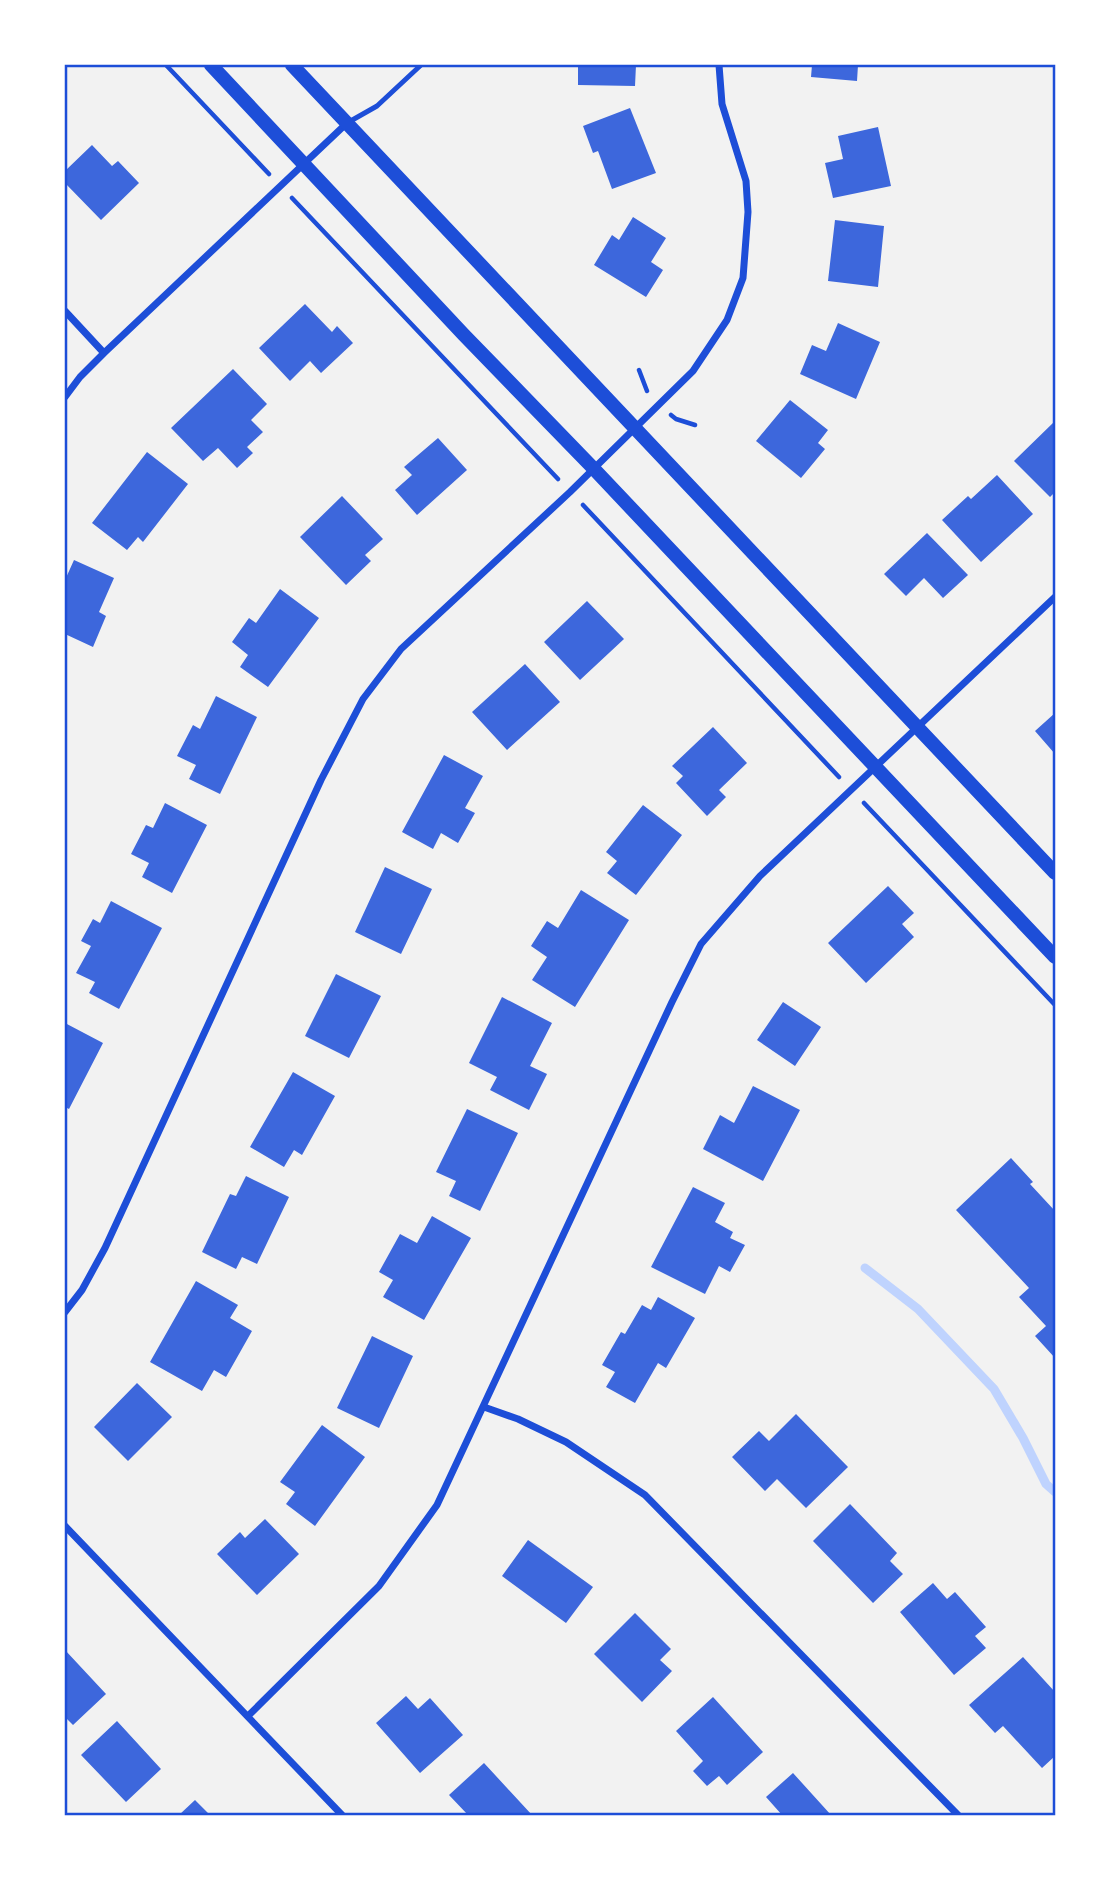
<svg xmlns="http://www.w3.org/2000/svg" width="1120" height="1880" font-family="Montserrat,sans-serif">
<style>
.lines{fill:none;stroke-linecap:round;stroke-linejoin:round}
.stream{stroke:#bfd3fe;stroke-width:9}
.building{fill:#3d67dc}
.path{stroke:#1d4ed8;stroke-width:4.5}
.service{stroke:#1d4ed8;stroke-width:5}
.minor{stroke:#1d4ed8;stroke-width:7}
.secondary{stroke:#1d4ed8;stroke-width:14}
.neatline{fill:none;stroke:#1d4ed8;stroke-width:2.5}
</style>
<rect width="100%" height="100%" fill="#f2f2f2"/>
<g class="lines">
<path class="stream" d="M 865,1268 L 918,1309 L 994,1389 L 1023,1438 L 1046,1484 L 1055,1492"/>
</g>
<path class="building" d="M 578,65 L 636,65 L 635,86 L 578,85 Z
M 812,65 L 858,65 L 857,81 L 811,77 Z
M 630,108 L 656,173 L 612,189 L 598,151 L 593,153 L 583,126 Z
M 878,127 L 891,186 L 833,198 L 825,163 L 843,159 L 838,136 Z
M 92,145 L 112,166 L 118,161 L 139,183 L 101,220 L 65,183 L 65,171 Z
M 633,217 L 666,238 L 651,262 L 663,270 L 646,297 L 594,265 L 612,235 L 619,240 Z
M 835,220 L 884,226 L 878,287 L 828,281 Z
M 305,304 L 332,332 L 337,326 L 353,343 L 321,373 L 310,361 L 290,381 L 259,348 Z
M 838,323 L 880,342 L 856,399 L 800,374 L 812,345 L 826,351 Z
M 233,369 L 267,404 L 251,420 L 263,432 L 247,447 L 253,453 L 237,468 L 218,448 L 203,461 L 171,428 Z
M 790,400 L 828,430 L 818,443 L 825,449 L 801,478 L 756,441 Z
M 1055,421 L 1055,492 L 1050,497 L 1014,461 Z
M 438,438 L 467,470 L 417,515 L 395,490 L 412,475 L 404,467 Z
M 147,452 L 188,484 L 143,542 L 138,537 L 127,550 L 92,523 Z
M 997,475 L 1033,514 L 981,562 L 942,520 L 968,496 L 971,499 Z
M 342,496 L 383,539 L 365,555 L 371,561 L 346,585 L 300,537 Z
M 927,533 L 968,575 L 943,598 L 924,578 L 906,596 L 884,574 Z
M 74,560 L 114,578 L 99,612 L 106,616 L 93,647 L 65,634 L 65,580 Z
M 280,589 L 319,618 L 268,687 L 240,667 L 248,655 L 232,642 L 249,618 L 256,623 Z
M 587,601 L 624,639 L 580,680 L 544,642 Z
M 525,664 L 560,702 L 507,750 L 472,712 Z
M 216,696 L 257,717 L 220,794 L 189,779 L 196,765 L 177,756 L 193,725 L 200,729 Z
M 1055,713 L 1055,754 L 1035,731 Z
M 713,727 L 747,763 L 719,790 L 726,797 L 707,816 L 676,783 L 683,776 L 672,766 Z
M 444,755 L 483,776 L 465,808 L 475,813 L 458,843 L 441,833 L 433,849 L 402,832 Z
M 165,803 L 207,825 L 172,893 L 142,877 L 149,863 L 131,854 L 146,825 L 153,828 Z
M 643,805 L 682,835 L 636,895 L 607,873 L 617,861 L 606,852 Z
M 385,867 L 432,889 L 401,954 L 355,932 Z
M 888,886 L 914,913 L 902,924 L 914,937 L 866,983 L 828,943 Z
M 581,890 L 629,920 L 575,1007 L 532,980 L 547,957 L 531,946 L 547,921 L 558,928 Z
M 111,901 L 162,928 L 119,1009 L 89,993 L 95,982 L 76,973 L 91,946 L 81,941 L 93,919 L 100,923 Z
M 336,974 L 381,996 L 349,1058 L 305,1036 Z
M 502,997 L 552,1023 L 530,1066 L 547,1074 L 529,1110 L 490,1090 L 497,1077 L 469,1063 Z
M 783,1002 L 821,1027 L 795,1066 L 757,1040 Z
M 65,1023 L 103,1043 L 69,1109 L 65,1107 Z
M 293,1072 L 335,1096 L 302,1155 L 294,1150 L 284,1167 L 250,1147 Z
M 753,1086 L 800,1110 L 763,1181 L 703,1149 L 720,1115 L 734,1123 Z
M 467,1109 L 518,1133 L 480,1211 L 449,1196 L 456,1181 L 436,1172 Z
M 1011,1158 L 1033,1182 L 1030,1184 L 1055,1211 L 1055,1358 L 1035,1336 L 1046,1326 L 1019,1297 L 1029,1288 L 956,1210 Z
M 246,1176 L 289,1197 L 257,1264 L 242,1257 L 236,1269 L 202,1252 L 230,1194 L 236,1196 Z
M 693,1187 L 725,1203 L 715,1222 L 733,1232 L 730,1238 L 745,1245 L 730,1272 L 719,1266 L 705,1294 L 651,1267 Z
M 432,1216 L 471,1238 L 424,1320 L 383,1297 L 393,1280 L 379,1272 L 400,1234 L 417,1243 Z
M 196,1281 L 238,1305 L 230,1318 L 252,1331 L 226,1377 L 214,1370 L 202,1391 L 150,1362 Z
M 658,1297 L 695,1318 L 666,1368 L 658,1363 L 635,1403 L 606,1387 L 615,1372 L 602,1365 L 621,1332 L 625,1334 L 642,1305 L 651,1310 Z
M 372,1336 L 413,1356 L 379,1428 L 337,1408 Z
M 137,1383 L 172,1417 L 128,1461 L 94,1427 Z
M 796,1414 L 848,1467 L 806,1508 L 777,1479 L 765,1491 L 732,1457 L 759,1431 L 769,1441 Z
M 322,1425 L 365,1457 L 315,1526 L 286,1504 L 295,1492 L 280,1482 Z
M 850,1504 L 897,1553 L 890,1561 L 903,1574 L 873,1603 L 813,1541 Z
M 265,1519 L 299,1554 L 257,1595 L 217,1554 L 240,1532 L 245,1538 Z
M 528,1540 L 593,1587 L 566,1623 L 502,1576 Z
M 933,1583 L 947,1599 L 955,1592 L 986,1627 L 975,1636 L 986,1648 L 954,1675 L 900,1612 Z
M 635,1613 L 671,1649 L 660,1660 L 672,1671 L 642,1702 L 594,1654 Z
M 65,1650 L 106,1694 L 73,1725 L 65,1717 Z
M 1023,1657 L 1055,1692 L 1055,1756 L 1042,1768 L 1003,1726 L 995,1733 L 969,1705 Z
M 406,1696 L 418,1709 L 430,1698 L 463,1735 L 420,1773 L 376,1723 Z
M 713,1697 L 763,1752 L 727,1785 L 719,1776 L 707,1786 L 693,1771 L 703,1761 L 676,1731 Z
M 117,1721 L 161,1769 L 126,1802 L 81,1755 Z
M 484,1763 L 532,1815 L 468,1815 L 449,1795 Z
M 793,1773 L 831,1815 L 782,1815 L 766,1797 Z
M 195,1800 L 210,1815 L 179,1815 Z"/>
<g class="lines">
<path class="path" d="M 166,65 L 269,174
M 292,198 L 558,479
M 639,370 L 647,391
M 671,415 L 676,419 L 695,425
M 583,505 L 839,777
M 864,803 L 1055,1005"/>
<path class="service" d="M 347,123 L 377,106 L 421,65"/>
<path class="minor" d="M 65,311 L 104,353
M 65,397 L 80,377 L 104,353 L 347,123
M 65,1312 L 82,1290 L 105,1248 L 321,780 L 363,699 L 401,649 L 570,492 L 693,371 L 727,320 L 743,278 L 748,212 L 746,181 L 722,104 L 719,65
M 484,1407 L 518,1419 L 566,1442 L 645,1495 L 958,1815
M 65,1526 L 342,1815
M 248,1716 L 379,1586 L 437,1505 L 672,1002 L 701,944 L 760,876 L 1055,597"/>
<path class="secondary" d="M 211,65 L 464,335 L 594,469 L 1055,957
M 292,65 L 1055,873"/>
</g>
<rect width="1120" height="1880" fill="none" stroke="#ffffff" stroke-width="133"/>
<rect x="66" y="66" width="988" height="1748" class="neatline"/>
</svg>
